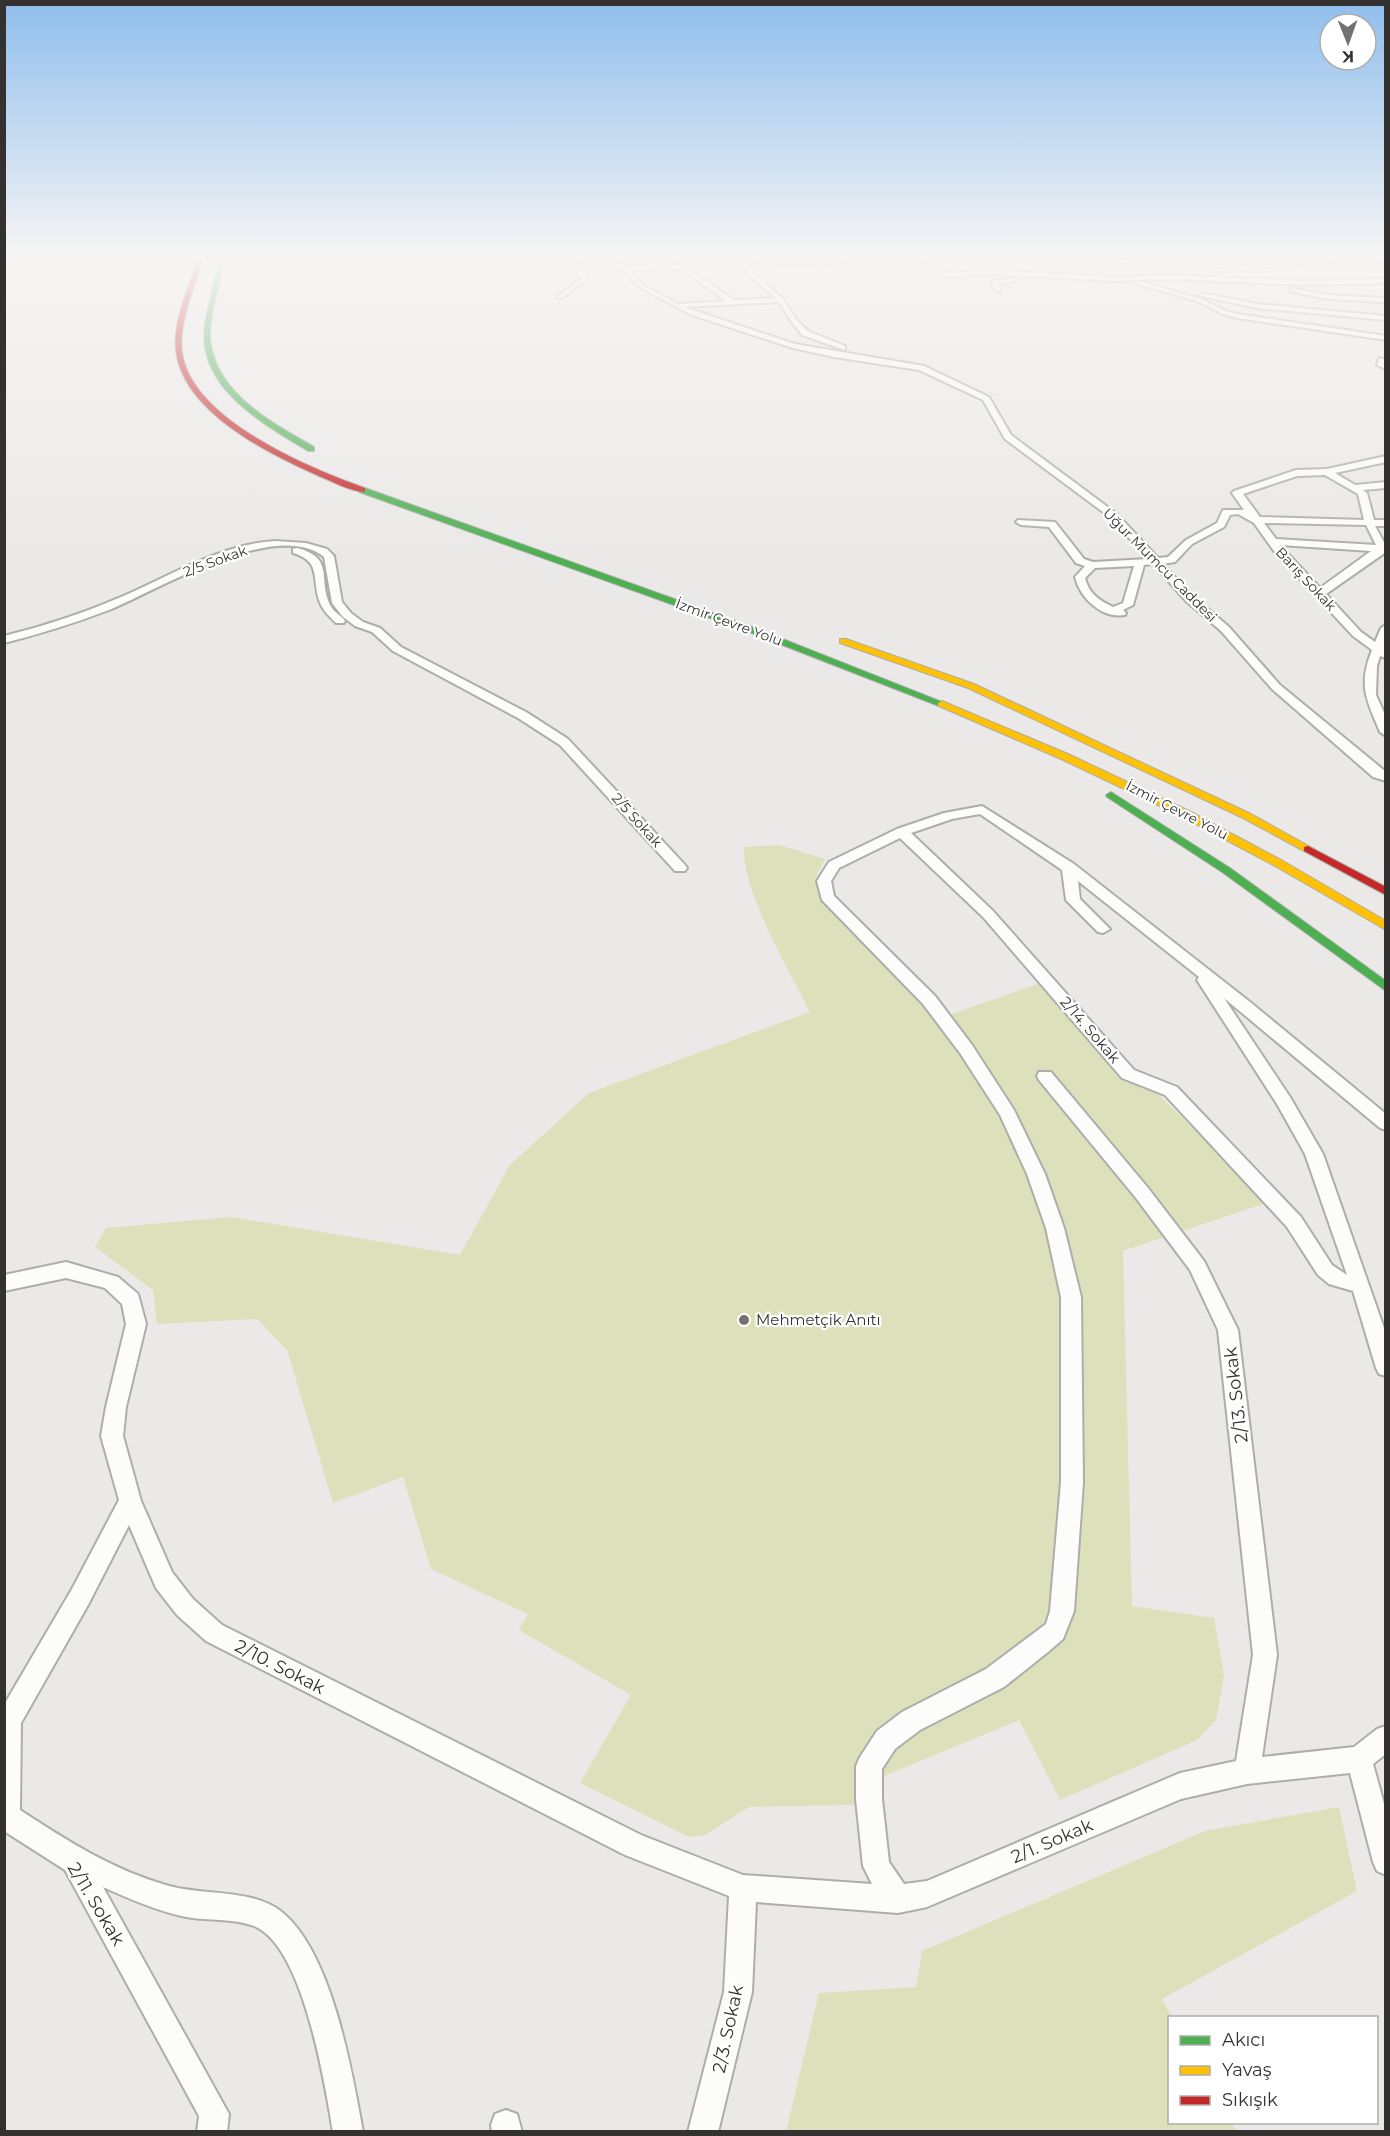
<svg xmlns="http://www.w3.org/2000/svg" width="1390" height="2136" font-family="Montserrat,sans-serif">
<style>
.green{fill:#dce1bb}
.lines{fill:none;stroke-linecap:round;stroke-linejoin:round}
.street-casing{stroke:#aeadac;stroke-width:4}
.fast-casing{stroke:#aeadac;stroke-width:2}
.slow-casing{stroke:#aeadac;stroke-width:2}
.jam-casing{stroke:#aeadac;stroke-width:2}
.street{fill:#fcfcfb;fill-rule:evenodd}
.fast{fill:#4caf50;fill-rule:evenodd}
.slow{fill:#ffc107;fill-rule:evenodd}
.jam{fill:#c62828;fill-rule:evenodd}
.poi-dot{fill:#737270;stroke:#fff;stroke-width:2}
.labels{text-anchor:middle;stroke-width:4.5;stroke-linejoin:round;paint-order:stroke}
.far-street-label{font-size:14px;fill:#333230;stroke:#fff}
.street-label{font-size:15px;fill:#333230;stroke:#fff}
.poi-label{font-size:15px;fill:#333230;stroke:#fff;text-anchor:start}
.near-street-label{font-size:18px;fill:#333230;stroke:#fff}
</style>
<rect width="100%" height="100%" fill="#ebe9e7"/>
<path class="green" d="M 779,845 L 825,859 L 815,879 L 822,900 L 935,1020 L 1043,982 L 1269,1202 L 1123,1251 L 1132,1606 L 1214,1618 L 1224,1676 L 1216,1720 L 1197,1740 L 1060,1800 L 1019,1720 L 877,1779 L 853,1805 L 749,1807 L 705,1835 L 689,1837 L 580,1783 L 631,1695 L 519,1630 L 528,1614 L 431,1569 L 403,1477 L 333,1503 L 287,1350 L 257,1319 L 157,1324 L 153,1290 L 95,1247 L 106,1228 L 231,1217 L 460,1255 L 510,1165 L 589,1093 L 810,1012 C 789,970 742,892 744,847 Z
M 1339,1807 L 1357,1891 L 1162,1999 L 1172,2017 L 1170,2018 L 1170,2122 L 1231,2123 L 1236,2131 L 786,2131 L 819,1993 L 916,1987 L 922,1951 L 1205,1831 Z"/>
<g class="lines">
<g class="street-casing">
<path id="street" d="M 564,258 L 581,258 L 625,266 L 682,265 L 734,300 L 775,298 L 745,271 C 768,253 798,263 824,262 C 834,262 843,258 853,258 C 820,273 783,254 752,271 L 783,299 L 796,319 L 808,331 L 845,346 L 845,350 L 802,335 L 791,321 L 779,302 L 684,307 L 795,344 L 924,366 L 989,397 L 1011,435 L 1117,514 L 1158,558 L 1168,557 L 1186,540 L 1217,523 L 1223,510 L 1244,510 L 1232,493 L 1234,491 L 1296,470 L 1327,469 L 1386,456 L 1386,462 L 1335,473 L 1355,485 L 1386,482 L 1386,488 L 1363,490 L 1367,493 L 1374,520 L 1386,520 L 1386,526 L 1375,526 L 1386,546 L 1386,552 L 1326,594 L 1361,632 L 1375,642 L 1381,628 L 1386,625 L 1384,648 L 1386,658 L 1380,656 L 1377,666 L 1376,695 L 1386,717 L 1386,736 L 1380,732 C 1366,699 1358,685 1372,650 L 1353,636 L 1274,551 L 1254,523 L 1238,514 L 1230,515 L 1224,527 L 1192,544 L 1175,562 L 1163,564 L 1194,597 L 1229,627 L 1280,685 L 1386,772 L 1386,781 L 1373,777 L 1272,689 L 1221,631 L 1186,601 L 1153,564 L 1144,565 L 1133,605 L 1123,610 L 1126,613 L 1125,615 C 1102,619 1080,598 1075,577 L 1085,566 L 1076,563 L 1049,527 L 1021,525 L 1016,522 L 1018,520 L 1055,522 L 1084,559 L 1093,562 L 1148,559 L 1111,518 L 1005,439 L 983,400 L 919,370 L 834,357 L 793,348 L 692,315 L 639,287 L 623,270 L 595,266 L 583,274 L 589,276 L 589,278 L 562,298 L 558,298 L 558,296 L 582,278 L 575,274 L 589,264 ZM 681,269 L 726,301 L 678,304 L 643,285 L 630,270 ZM 1325,475 L 1358,494 L 1364,520 L 1260,517 L 1243,494 L 1297,476 ZM 1264,523 L 1366,525 L 1376,545 L 1276,539 ZM 1280,545 L 1371,551 L 1320,588 ZM 1134,566 L 1123,603 L 1113,607 C 1098,600 1089,593 1085,578 L 1095,568 Z
M 919,258 L 927,258 L 946,273 L 991,270 L 1113,277 L 1172,275 L 1303,281 L 1386,279 L 1386,283 L 1303,285 L 1172,279 L 1113,281 L 991,274 L 945,277 Z
M 1115,258 L 1164,267 L 1167,269 L 1164,271 L 1105,259 Z
M 1332,258 L 1363,258 L 1216,272 L 1213,270 Z
M 1374,258 L 1386,259 L 1386,264 L 1375,259 Z
M 1017,278 L 1017,280 L 999,284 L 1000,291 L 996,291 L 991,285 L 995,281 Z
M 1139,281 L 1201,299 L 1226,311 L 1237,314 L 1386,336 L 1386,340 L 1237,318 L 1222,314 L 1197,301 L 1137,284 Z
M 1291,288 L 1327,295 L 1386,298 L 1386,302 L 1327,299 L 1289,291 Z
M 1202,293 L 1257,304 L 1386,316 L 1386,320 L 1257,308 L 1200,296 Z
M 1379,358 L 1386,360 L 1386,369 L 1377,365 Z
M 275,541 L 306,543 L 327,549 L 334,556 L 342,602 L 351,613 L 363,622 L 380,628 L 401,647 L 526,712 L 568,739 L 685,865 L 687,868 L 685,871 L 675,871 L 560,745 L 518,718 L 393,651 L 372,632 L 355,626 L 343,617 L 332,603 L 324,557 C 276,518 158,590 109,610 C 75,623 40,634 4,643 L 4,636 C 44,626 84,613 121,597 C 170,576 221,544 275,541 Z
M 297,548 C 337,558 316,582 332,608 C 335,613 342,616 345,621 L 344,623 L 336,623 C 329,616 322,610 319,600 C 312,578 321,561 293,553 L 293,549 Z
M 982,806 L 1074,864 L 1250,1002 L 1386,1114 L 1386,1130 L 1380,1128 L 1224,998 L 1290,1097 L 1323,1154 L 1386,1334 L 1386,1376 L 1379,1374 L 1376,1368 L 1353,1291 L 1329,1284 L 1318,1275 L 1287,1227 L 1165,1095 L 1122,1078 L 983,917 L 900,838 L 839,868 L 831,881 L 834,896 L 935,996 L 972,1045 L 1014,1110 L 1045,1174 L 1064,1228 L 1081,1297 L 1083,1482 L 1074,1611 L 1063,1639 L 1048,1652 L 1004,1687 L 920,1730 L 895,1749 L 882,1769 L 882,1799 L 889,1862 L 904,1884 L 927,1881 L 1180,1773 L 1236,1761 L 1253,1655 L 1218,1330 L 1190,1270 L 1136,1198 L 1039,1080 L 1037,1076 L 1039,1072 L 1051,1072 L 1148,1188 L 1204,1261 L 1238,1330 L 1277,1655 L 1262,1757 L 1354,1747 L 1377,1729 L 1386,1726 L 1386,1754 L 1373,1764 L 1386,1811 L 1386,1875 L 1377,1871 L 1373,1862 L 1350,1773 L 1247,1784 L 1181,1799 L 927,1907 L 898,1913 L 756,1902 L 752,1992 L 718,2132 L 688,2132 L 724,1992 L 729,1896 L 625,1855 L 206,1641 L 177,1615 L 156,1588 L 129,1525 L 88,1605 L 21,1723 L 20,1810 C 69,1842 113,1870 169,1886 C 205,1896 253,1888 283,1913 C 332,1954 352,2071 363,2132 L 333,2132 C 325,2084 303,1945 254,1926 C 233,1918 208,1921 186,1917 C 157,1911 130,1899 103,1887 L 229,2114 L 227,2132 L 197,2132 L 199,2116 L 65,1870 L 4,1831 L 4,1705 L 72,1589 L 119,1500 L 101,1436 L 106,1407 L 126,1324 L 122,1304 L 105,1288 L 66,1278 L 4,1291 L 4,1275 L 66,1262 L 118,1277 L 138,1294 L 146,1324 L 126,1407 L 123,1436 L 141,1501 L 172,1572 L 193,1599 L 222,1625 L 641,1835 L 743,1875 L 872,1884 L 863,1866 L 856,1799 L 856,1766 L 860,1757 L 877,1731 L 902,1712 L 986,1669 L 1046,1624 L 1050,1611 L 1061,1482 L 1061,1297 L 1046,1228 L 1027,1174 L 1000,1115 L 960,1053 L 923,1004 L 822,900 L 817,881 L 829,862 L 897,829 L 944,813 ZM 980,814 L 1062,870 L 1066,900 L 1098,932 L 1103,933 L 1110,929 L 1080,899 L 1078,881 L 1199,977 L 1197,980 L 1277,1104 L 1305,1154 L 1347,1275 L 1332,1265 L 1301,1217 L 1177,1087 L 1134,1070 L 993,911 L 911,833 L 952,819 Z
M 506,2110 L 517,2114 L 522,2132 L 492,2132 L 491,2125 L 495,2114 Z"/>
</g>
<g class="fast-casing">
<path id="fast" d="M 220,258 L 225,258 C 221,278 209,318 210,336 C 213,392 271,422 314,447 L 314,451 L 308,451 C 266,425 205,393 204,336 C 204,317 216,279 220,258 Z
M 359,488 L 365,488 L 755,628 L 947,704 L 939,706 L 749,632 L 359,492 Z
M 1111,792 L 1230,868 L 1386,981 L 1386,991 L 1222,872 L 1107,797 L 1106,795 Z"/>
</g>
<g class="slow-casing">
<path id="slow" d="M 840,639 L 846,639 L 974,684 L 1251,814 L 1314,849 L 1312,851 L 1304,851 L 1243,818 L 968,688 L 840,643 Z
M 942,701 L 1068,754 L 1189,811 L 1283,861 L 1386,921 L 1386,930 L 1275,866 L 1181,816 L 1061,759 L 939,706 L 937,704 Z"/>
</g>
<g class="jam-casing">
<path id="jam" d="M 198,258 L 203,258 C 195,287 179,321 182,351 C 190,419 309,468 365,488 L 365,492 C 351,492 334,482 321,477 C 271,455 184,413 176,352 C 172,322 189,287 198,258 Z
M 1308,846 L 1386,887 L 1386,895 L 1304,851 L 1304,847 Z"/>
</g>
<use href="#street" class="street"/>
<use href="#fast" class="fast"/>
<use href="#slow" class="slow"/>
<use href="#jam" class="jam"/>
</g>
<linearGradient id="sky" x2="0" y2="1"><stop stop-color="#8fbeed"/><stop offset="0.46" stop-color="#f6f5f4"/><stop offset="1" stop-color="#f6f5f4" stop-opacity="0"/></linearGradient>
<rect width="1390" height="557" fill="url(#sky)"/>
<circle class="poi-dot" cx="744" cy="1320" r="6"/>
<g class="labels">
<g class="far-street-label">
<text transform="translate(215 561) rotate(-20)" y="5">2/5 Sokak</text>
<text transform="translate(1160 565) rotate(45)" y="5">Uğur Mumcu Caddesi</text>
<text transform="translate(1306 579) rotate(47)" y="5">Barış Sokak</text>
<text transform="translate(729 622) rotate(20)" y="5">İzmir Çevre Yolu</text>
<text transform="translate(1177 810) rotate(27)" y="5">İzmir Çevre Yolu</text>
<text transform="translate(637 820) rotate(48)" y="5">2/5 Sokak</text>
</g>
<g class="street-label">
<text transform="translate(1090 1030) rotate(49)" y="5">2/14. Sokak</text>
</g>
<g class="poi-label">
<text x="756" y="1325">Mehmetçik Anıtı</text>
</g>
<g class="near-street-label">
<text transform="translate(1236 1395) rotate(-97)" y="6">2/13. Sokak</text>
<text transform="translate(280 1667) rotate(27)" y="6">2/10. Sokak</text>
<text transform="translate(1052 1841) rotate(-23)" y="6">2/1. Sokak</text>
<text transform="translate(96 1904) rotate(59)" y="6">2/11. Sokak</text>
<text transform="translate(728 2029) rotate(-78)" y="6">2/3. Sokak</text>
</g>
</g>
<rect width="1390" height="2136" fill="none" stroke="#333230" stroke-width="12"/>
<rect x="1168" y="2016" width="210" height="108" fill="#ffffff" stroke="#adadac" stroke-width="1.5"/>
<rect x="1180" y="2036" width="30" height="9" fill="#4caf50" stroke="#adadac" stroke-width="1.5"/>
<text x="1222" y="2046" font-size="18" fill="#333230">Akıcı</text>
<rect x="1180" y="2066" width="30" height="9" fill="#ffc107" stroke="#adadac" stroke-width="1.5"/>
<text x="1222" y="2076" font-size="18" fill="#333230">Yavaş</text>
<rect x="1180" y="2096" width="30" height="9" fill="#c62828" stroke="#adadac" stroke-width="1.5"/>
<text x="1222" y="2106" font-size="18" fill="#333230">Sıkışık</text>
<g transform="translate(1348 42) rotate(179)"><circle r="28" fill="#ffffff" stroke="#adadac" stroke-width="1.5"/>
<path d="M0-4.5L10 22L0 15L-10 22Z" fill="#737270"/>
<text y="-9" font-size="16" font-weight="bold" text-anchor="middle" fill="#333230">K</text>
</g>
</svg>
